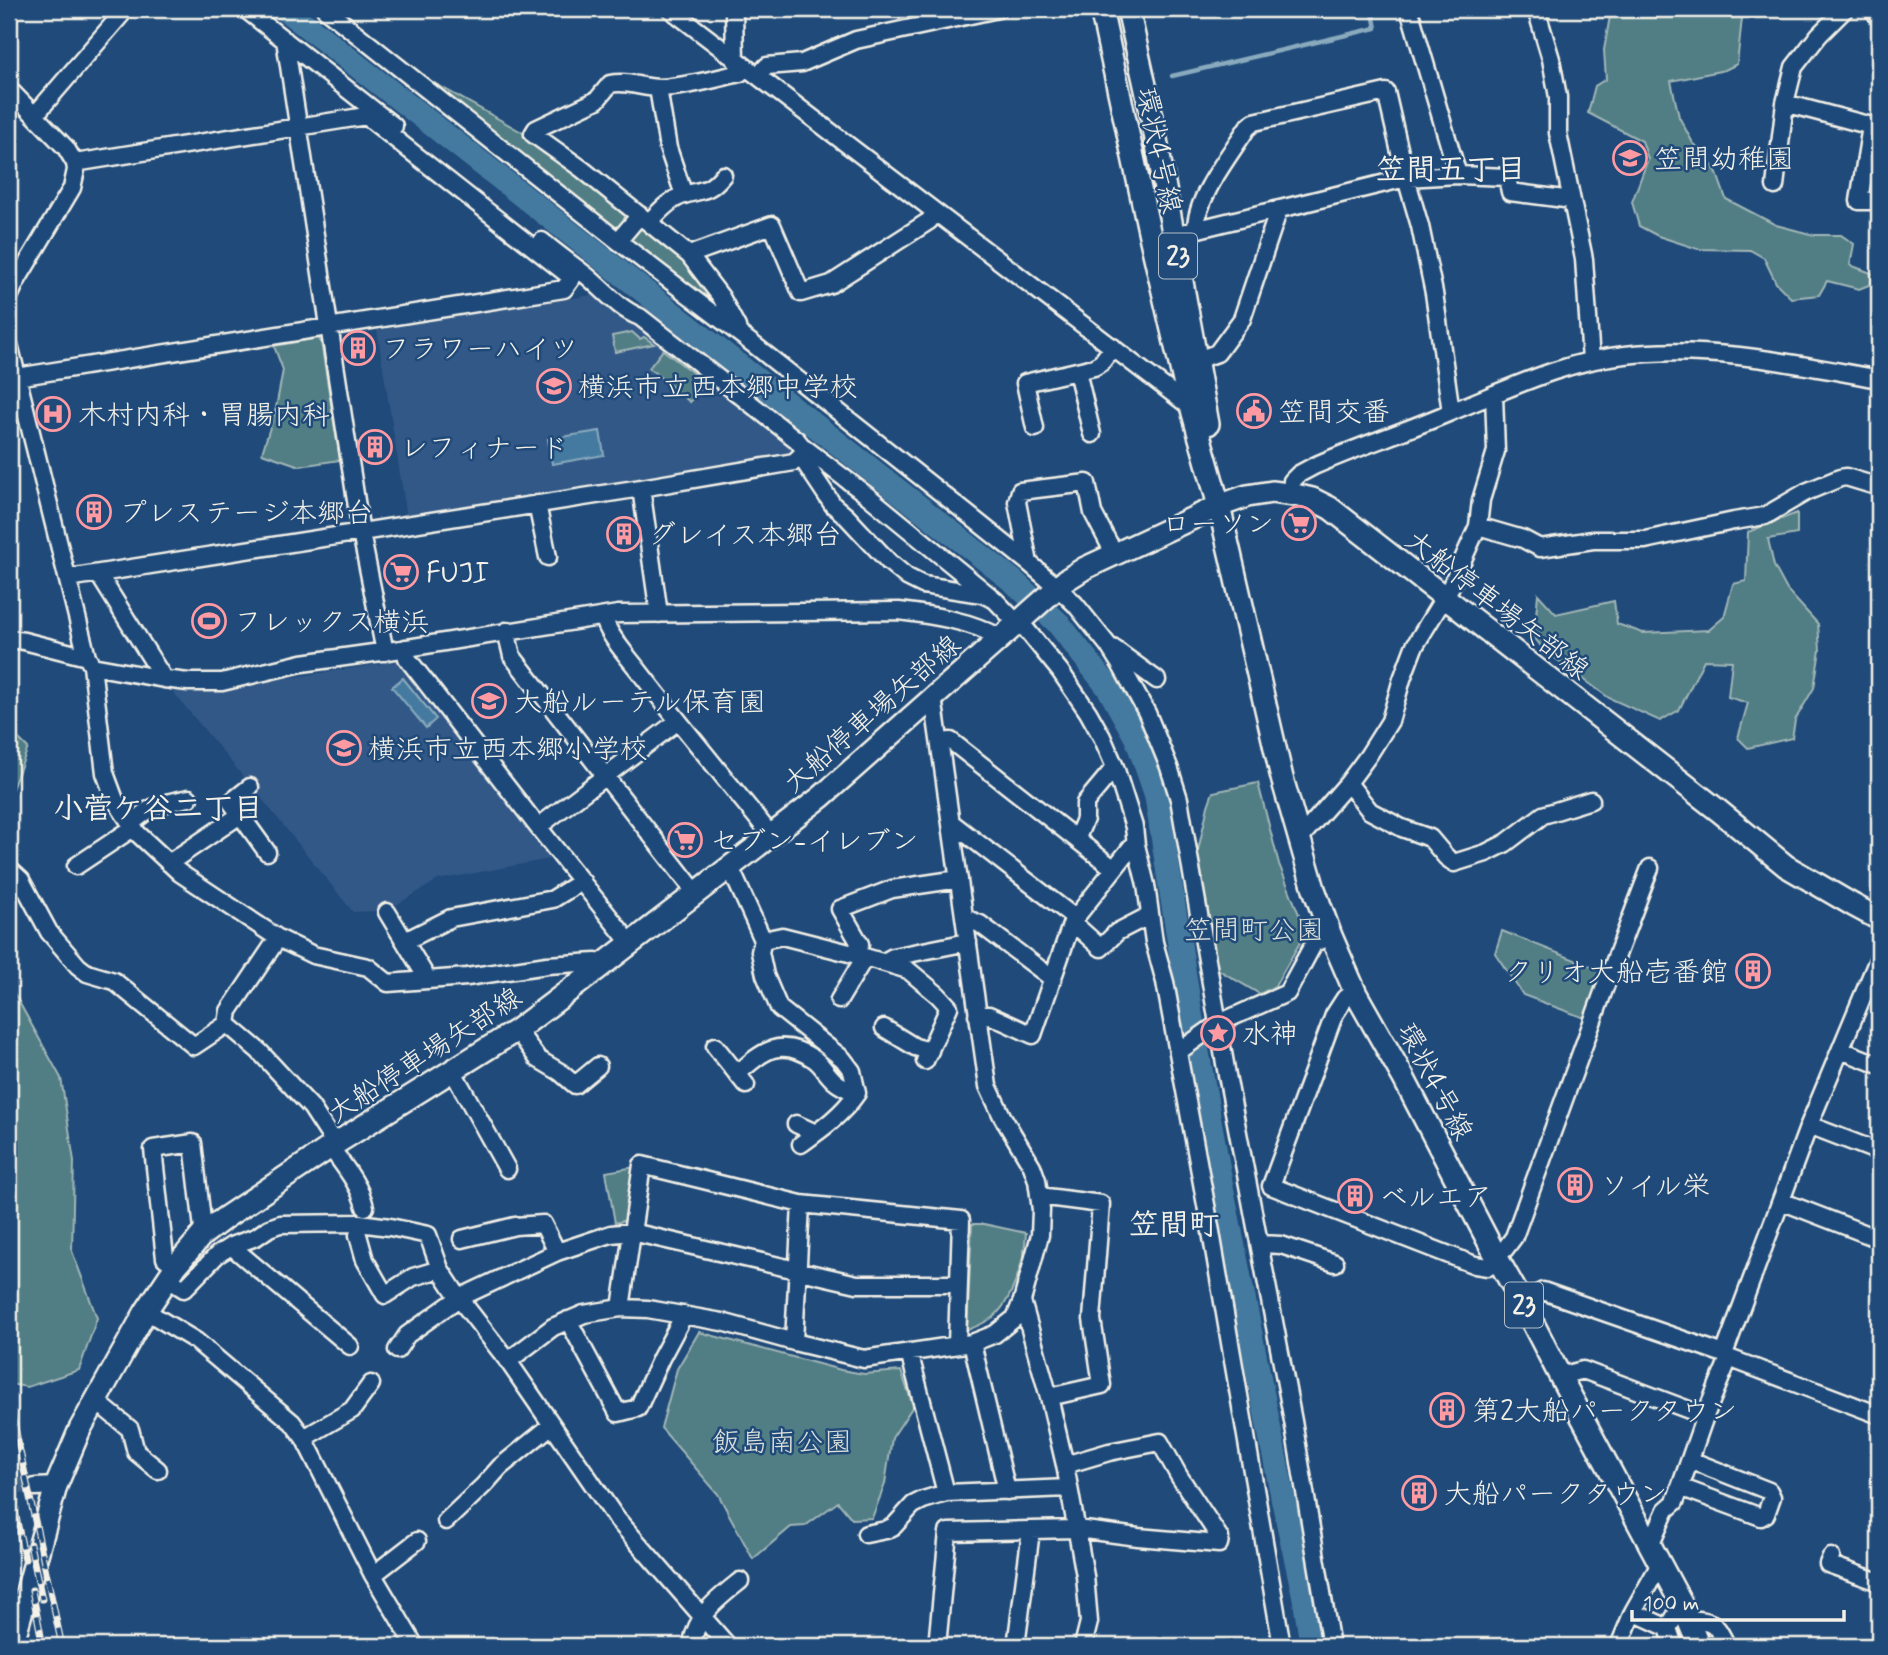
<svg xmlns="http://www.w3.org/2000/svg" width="1888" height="1655" font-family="Mynerve,'Klee One',sans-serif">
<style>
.built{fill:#305887}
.green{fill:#517d85;stroke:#a2b7b6;stroke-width:2}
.water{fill:#447aa0;stroke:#8aaabd;stroke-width:2}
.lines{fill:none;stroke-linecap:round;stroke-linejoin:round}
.stream{stroke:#8aaabd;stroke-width:4.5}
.river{stroke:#447aa0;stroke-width:24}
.minor-tunnel{stroke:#3f638a;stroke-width:16;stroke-dasharray:16 8;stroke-linecap:butt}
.minor-casing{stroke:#f4f1e8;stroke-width:21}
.major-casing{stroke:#f4f1e8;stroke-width:26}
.minor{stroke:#1f4a7a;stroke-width:16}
.major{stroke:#1f4a7a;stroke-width:21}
.rail-casing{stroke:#f4f1e8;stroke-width:7}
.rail{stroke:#1f4a7a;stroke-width:4.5;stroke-dasharray:13;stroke-linecap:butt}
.labels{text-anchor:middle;stroke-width:5;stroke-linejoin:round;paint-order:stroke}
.shield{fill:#1f4a7a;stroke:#b4bfc7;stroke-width:2}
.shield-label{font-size:26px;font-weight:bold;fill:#f4f1e8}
.street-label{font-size:28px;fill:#f4f1e8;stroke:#1f4a7a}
.poi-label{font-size:28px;fill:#f4f1e8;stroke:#1f4a7a;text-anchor:start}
.park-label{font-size:28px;fill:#dce0d9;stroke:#1f4a7a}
.neighbourhood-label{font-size:30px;font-weight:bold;fill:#f4f1e8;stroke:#1f4a7a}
</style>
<rect width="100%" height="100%" fill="#1f4a7a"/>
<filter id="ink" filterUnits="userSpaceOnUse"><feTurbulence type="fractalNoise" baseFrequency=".0143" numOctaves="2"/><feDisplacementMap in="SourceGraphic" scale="14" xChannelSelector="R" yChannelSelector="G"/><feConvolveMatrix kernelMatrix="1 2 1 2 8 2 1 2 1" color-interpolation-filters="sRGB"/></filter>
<g filter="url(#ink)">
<path class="built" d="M 598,294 L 794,442 L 793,452 L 789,457 L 407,518 L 377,330 Z
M 400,661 L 555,858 L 438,880 L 388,910 L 385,904 L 377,907 L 379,911 L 353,912 L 266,804 L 173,692 L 174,687 L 221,688 Z"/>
<path class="green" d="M 1625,9 L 1743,9 L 1737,64 L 1725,70 L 1671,81 L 1679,117 L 1693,143 L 1701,150 L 1716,171 L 1726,199 L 1776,225 L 1814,235 L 1841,235 L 1854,244 L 1850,265 L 1879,276 L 1879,281 L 1859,289 L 1827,281 L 1819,295 L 1791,298 L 1776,283 L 1764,258 L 1750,250 L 1698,249 L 1658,236 L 1639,226 L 1632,202 L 1648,159 L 1642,141 L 1588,113 L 1595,86 L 1606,79 L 1604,50 L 1610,16 Z
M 402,65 L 527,135 L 634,216 L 617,235 Z
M 640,221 L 693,268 L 730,323 L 622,240 Z
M 632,332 L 640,339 L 644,337 L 654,344 L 615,352 L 612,336 Z
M 318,338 L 321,342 L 340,460 L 300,466 L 262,453 L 276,408 L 283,370 L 274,346 Z
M 663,350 L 706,383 L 690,402 L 649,368 Z
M 1797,513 L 1797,534 L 1768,539 L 1774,566 L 1787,590 L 1818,624 L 1820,650 L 1814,688 L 1795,720 L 1792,738 L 1748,748 L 1738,738 L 1748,703 L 1728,697 L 1732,661 L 1704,660 L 1679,710 L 1660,721 L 1609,698 L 1544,650 L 1534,637 L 1538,594 L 1556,614 L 1614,601 L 1617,624 L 1643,633 L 1709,630 L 1724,617 L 1733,584 L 1746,581 L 1748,532 Z
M 9,729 L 28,748 L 9,797 Z
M 1258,783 L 1279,864 L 1306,932 L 1275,986 L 1260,994 L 1212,966 L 1206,936 L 1197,855 L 1208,806 L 1213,792 Z
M 1502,931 L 1603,971 L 1587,1019 L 1523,995 L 1495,953 Z
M 9,984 L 61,1078 L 74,1161 L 72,1251 L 97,1318 L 79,1370 L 27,1387 L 9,1384 Z
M 635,1167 L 626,1220 L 615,1223 L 606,1172 Z
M 972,1224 L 984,1224 L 1026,1233 C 1025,1258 1013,1302 992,1318 C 984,1323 976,1327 967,1330 Z
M 699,1332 L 841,1370 L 864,1374 L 901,1371 L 913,1406 L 892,1438 L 885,1484 L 872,1518 L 852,1519 L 838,1502 L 805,1526 L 791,1527 L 753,1559 L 718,1494 L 661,1428 L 677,1369 Z"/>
<path class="water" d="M 600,431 L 604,455 L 552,464 L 548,439 Z
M 403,678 L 436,719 L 426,728 L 392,687 Z"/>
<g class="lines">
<path class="stream" d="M 1172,76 L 1376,28 L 1372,9"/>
<path class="river" d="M 285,9 L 1013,581 L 1058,623 L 1108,687 L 1137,739 L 1156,794 L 1190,1011 L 1221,1184 L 1284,1504 L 1304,1595 L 1312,1646"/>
<path class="minor-tunnel" d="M 9,1484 L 35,1487"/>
<g class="minor-casing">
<path id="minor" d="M 245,9 L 394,126
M 325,9 L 618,241 L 758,348 L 965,512 L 1029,563 L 1057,587 L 1075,604 L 1108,645 L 1120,664 L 1147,713 L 1169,767 L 1179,799 L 1227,1075 L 1293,1421 L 1331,1646
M 670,9 L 1193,409
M 734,9 L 735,60
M 1409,9 L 1458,175
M 1536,9 L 1551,59 L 1558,97 L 1558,133 L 1584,259 L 1591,361
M 1845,9 L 1819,35 L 1794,67 L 1785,103 L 1879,128
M 1874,9 L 1879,19
M 9,10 L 10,9
M 285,40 L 361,533 L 385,652
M 745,67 L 740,73 C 714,79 686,87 659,88 C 642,88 627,80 610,84 L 597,100 L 536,129 L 533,134 L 582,169 L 689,255 L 772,225 L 801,293 L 831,284 L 929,221 L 935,212
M 758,76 L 767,66 L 802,63 L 856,40 L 998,9
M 658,88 L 668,148 L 684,195
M 9,89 L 66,148 L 75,163 L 76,170 L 72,188 L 16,282 L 9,297
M 35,115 L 126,9
M 1871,126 L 1859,201 L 1879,201
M 1775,186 L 1785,103
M 649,222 C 659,212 670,199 684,195 C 704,189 709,192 723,175
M 1196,230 C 1195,198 1230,155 1247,128 L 1254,122 L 1386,92 L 1406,178 L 1420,226 L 1434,293 L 1451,412
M 1174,235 L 1406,178 L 1458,175 L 1507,177 L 1510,192 L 1572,200
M 542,241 C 556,253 572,264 587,276 C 604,290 619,309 640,317 L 797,440 L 801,445 L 868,496 L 995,600
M 618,241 L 640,215
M 689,255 L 721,297 L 737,327 L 738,332
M 9,344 L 87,657 L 92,666 L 105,773 L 115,800 L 137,833 L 180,873 L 278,938 L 313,955 L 368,967 L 388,983 L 467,977 L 547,965 L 596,962 L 602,966
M 1197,360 L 1217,353 L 1242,319 L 1279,209
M 1077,371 L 1092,434
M 17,377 L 564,289 L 572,278 L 366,116 L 75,163
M 1035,428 L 1025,383 L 1094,367 L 1101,363 L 1113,347
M 801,457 L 833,505 L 846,516 L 889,562 L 907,577 L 923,585 L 982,594 L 995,600 L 1017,623
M 641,488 L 659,614
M 1291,494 L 1292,481 L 1299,474 L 1314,466 C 1359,446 1407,431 1453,411 C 1508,389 1565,361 1625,355 C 1710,345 1796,364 1879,379
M 537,504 L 548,557
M 1478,526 L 1523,539 L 1540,548 L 1593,540 L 1645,540 L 1734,521 L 1765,516 L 1806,492 L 1840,478 L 1846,477 L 1879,487
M 1029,563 L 1017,502 L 1020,491 L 1087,483 L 1093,513 L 1115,555
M 99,575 L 164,679
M 68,578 L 641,488 L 794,462 L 807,450
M 604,617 C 606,634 631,660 642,675 C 684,729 728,782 771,835
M 1025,628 L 1060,671 L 1088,712 L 1102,737 L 1115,767 L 1134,827 L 1136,845 L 1146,885 L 1154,942 L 1165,982 L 1211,1232 L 1282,1646
M 506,631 L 512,656 L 696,893
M 9,639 L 24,641 L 87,657
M 405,648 L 407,658 L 538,827 L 631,944
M 1113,648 L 1157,680
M 92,666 L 164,679 L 188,682 L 222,682 L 302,663 L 395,650 L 618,614 L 899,611 C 931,615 973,621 1000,638
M 941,742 L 951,741 L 1113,868
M 1348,783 L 1370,811 L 1402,828 L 1430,838 L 1446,857 L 1454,863 L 1486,853 L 1506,843 L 1543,815 L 1591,800
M 250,787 L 231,802 L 267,852
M 952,823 L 1075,918
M 131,824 C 152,804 161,804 189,798
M 538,827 L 678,721
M 1077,838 L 1085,819 L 1085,803 L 1115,767
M 1299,839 L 1348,783 L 1368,756 L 1390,721 L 1402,679 L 1414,647 L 1451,586 L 1478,526 L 1481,500 L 1496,451 L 1494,394
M 169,863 L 240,815
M 76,866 L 133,828
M 730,867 L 763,940 L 760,952 L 765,975 L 779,1008 L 843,1059 L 852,1071 L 857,1093 C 842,1115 822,1129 801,1144
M 9,869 L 21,880 L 49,932 L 78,966 L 87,973 L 114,981 L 194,1046 L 227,1024
M 387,912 L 428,980
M 965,918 L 980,924 L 1053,979
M 1072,922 L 1101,948 L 1117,932 L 1150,915
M 278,938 L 229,1011 L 227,1024 L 259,1051 L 311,1107 L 335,1144
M 763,940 L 782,936 L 865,957 L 908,970 L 938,995 L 949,1007 L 925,1061
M 405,941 L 451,918 L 553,899 L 582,881
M 854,954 L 860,944 L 840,909 L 892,889 L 959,879
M 884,962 L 893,957 L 968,942
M 1356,994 L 1345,998 L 1334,1015 L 1271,1186 L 1475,1265 L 1488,1267 L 1499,1262
M 839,1000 L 865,957
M 977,1015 L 989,1015 L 1033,1035 L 1072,922 L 1133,845 L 1136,845
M 884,1028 L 915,1047 L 930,1051
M 517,1030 L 538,1059 L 560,1072 L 575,1085 L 598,1066
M 715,1046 L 746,1085
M 1841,1050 L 1879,1065
M 1178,1052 L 1219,1023 L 1287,993 L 1314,943 L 1331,936
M 452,1070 L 507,1169
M 737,1074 C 763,1051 780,1036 814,1059 C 823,1065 828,1077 837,1083 C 842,1087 850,1090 857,1093
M 796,1124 L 816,1133
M 1809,1125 L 1879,1152
M 331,1148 C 344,1166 360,1185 365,1207
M 1039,1196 L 1101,1204 L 1092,1319 L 1102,1385 L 1049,1397
M 1781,1201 L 1879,1239
M 358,1235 L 365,1260 L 385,1295 L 413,1277 L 440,1269
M 462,1239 L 515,1226 L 543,1224 L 557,1252
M 1260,1244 L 1281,1245 L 1335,1263
M 231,1246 L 350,1346
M 1496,1256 L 1505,1249 L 1514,1237 L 1609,976 L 1650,868
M 176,1266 L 165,1258 L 153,1149 L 193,1143 L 203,1229 L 202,1235
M 168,1279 L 184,1289 L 217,1255 L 231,1246 L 256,1237 L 269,1228 L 280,1224 L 359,1223 L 390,1227 L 428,1235 L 440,1269 L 459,1298 L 508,1361 L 616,1518 L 728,1646
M 1022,1301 L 1049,1397 L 1065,1465 L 1085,1576 L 1089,1622 L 1083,1646
M 1522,1302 L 1543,1291 L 1724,1354 L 1729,1358 L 1879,1415
M 621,1308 L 642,1165 L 801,1204 L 961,1220 L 957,1345
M 146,1311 L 196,1341 L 292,1422 L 304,1438 L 373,1575 L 415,1646
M 568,1320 L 618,1413 L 638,1408 L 661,1358 L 684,1315
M 794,1342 L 801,1204
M 972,1343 L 1007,1491
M 397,1350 L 407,1335 L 459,1298 L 557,1252 L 611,1234 L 632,1232 L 857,1284 L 959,1284
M 909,1352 L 946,1493
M 1724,1354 L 1809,1125 L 1879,957
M 508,1361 L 553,1327 L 584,1314 L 621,1308 L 648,1309 L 722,1322 L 794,1342 L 864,1359 L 972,1343 L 995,1334 L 1015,1318 L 1022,1301 L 1040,1235 L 1041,1210 L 1037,1180 L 1032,1166 L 1002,1116 L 988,1086 L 933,697
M 1560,1376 L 1583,1370 L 1705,1416
M 96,1401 L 130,1429 L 136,1452 L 158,1470
M 304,1438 L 352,1410 L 371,1384
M 35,1487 L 56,1486
M 1680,1487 L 1761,1517 L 1766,1514 L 1772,1497 L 1769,1491 L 1690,1460
M 446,1521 L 484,1485 L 500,1467 L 552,1425
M 866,1534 L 886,1530 L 894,1526 L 913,1505 L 923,1500 L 946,1493 L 1069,1488
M 1650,1546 L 1666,1510 L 1675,1502 L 1705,1416 L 1729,1358
M 1831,1557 L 1828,1564 L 1879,1582
M 373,1575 L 417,1541
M 1633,1612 L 1668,1628
M 1687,1619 C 1716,1621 1714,1622 1727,1646
M 691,1646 C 698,1613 715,1601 740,1581
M 937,1646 L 948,1532 L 1077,1529 L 1138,1537 L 1219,1544 L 1220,1538 L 1179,1476 L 1160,1442 L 1109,1452 L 1065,1465
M 1016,1646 L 1031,1531
M 1619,1646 L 1633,1612 L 1660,1564
M 1674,1646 L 1668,1628 L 1682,1605
M 1878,1646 L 1879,1643"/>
</g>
<g class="major-casing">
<path id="major" d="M 1101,9 L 1151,240 L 1184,381 L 1219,506 L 1282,778 L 1314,889 L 1331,936 L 1356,994 L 1403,1077 L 1496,1256 L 1522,1302 L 1560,1376 L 1682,1605 L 1699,1646
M 1128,9 L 1151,112 L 1208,424
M 12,1646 L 56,1486 L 80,1429 L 146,1311 L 176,1266 L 202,1235 L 226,1217 L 335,1144 L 517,1030 L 553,1003 L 821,797 L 1066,580 L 1085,568 L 1219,506 L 1247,496 L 1272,492 L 1295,495 L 1312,499 L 1330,508 L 1719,811 L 1786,866 L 1853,905 L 1879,919"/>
</g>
<use href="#minor" class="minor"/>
<use href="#major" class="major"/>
<g class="rail-casing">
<path id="rail" d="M 9,1400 L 62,1646
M 9,1484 L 25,1559
M 30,1544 L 42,1599
M 32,1590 L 43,1646"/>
</g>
<use href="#rail" class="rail"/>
</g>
</g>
<defs>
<g id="school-ring" transform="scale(1.75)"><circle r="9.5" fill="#1f4a7a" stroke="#ff9aa2" stroke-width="1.5"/><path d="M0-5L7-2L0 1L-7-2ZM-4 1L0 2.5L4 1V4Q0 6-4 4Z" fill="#ff9aa2"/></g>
<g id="building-ring" transform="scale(1.75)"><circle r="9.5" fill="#1f4a7a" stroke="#ff9aa2" stroke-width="1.5"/><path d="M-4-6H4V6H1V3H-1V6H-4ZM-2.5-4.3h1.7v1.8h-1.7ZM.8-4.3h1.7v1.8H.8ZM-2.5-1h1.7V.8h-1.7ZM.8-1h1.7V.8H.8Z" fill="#ff9aa2"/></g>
<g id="civic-ring" transform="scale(1.75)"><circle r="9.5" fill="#1f4a7a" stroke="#ff9aa2" stroke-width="1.5"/><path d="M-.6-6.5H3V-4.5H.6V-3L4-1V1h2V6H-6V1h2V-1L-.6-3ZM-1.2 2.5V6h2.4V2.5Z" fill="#ff9aa2"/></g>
<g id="hospital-ring" transform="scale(1.75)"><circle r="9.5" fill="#1f4a7a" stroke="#ff9aa2" stroke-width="1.5"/><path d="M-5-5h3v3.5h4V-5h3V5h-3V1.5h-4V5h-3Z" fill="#ff9aa2"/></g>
<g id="supermarket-ring" transform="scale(1.75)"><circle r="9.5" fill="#1f4a7a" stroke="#ff9aa2" stroke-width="1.5"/><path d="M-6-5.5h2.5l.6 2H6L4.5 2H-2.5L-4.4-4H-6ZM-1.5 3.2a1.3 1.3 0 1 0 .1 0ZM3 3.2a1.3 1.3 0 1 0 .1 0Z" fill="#ff9aa2"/></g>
<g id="stadium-ring" transform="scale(1.75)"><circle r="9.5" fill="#1f4a7a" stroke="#ff9aa2" stroke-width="1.5"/><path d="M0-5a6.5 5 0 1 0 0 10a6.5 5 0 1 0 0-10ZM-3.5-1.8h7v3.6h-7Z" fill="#ff9aa2"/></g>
<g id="sight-ring" transform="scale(1.75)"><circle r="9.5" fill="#1f4a7a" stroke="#ff9aa2" stroke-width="1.5"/><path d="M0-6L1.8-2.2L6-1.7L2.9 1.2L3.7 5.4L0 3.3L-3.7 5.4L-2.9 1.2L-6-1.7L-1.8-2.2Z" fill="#ff9aa2"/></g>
</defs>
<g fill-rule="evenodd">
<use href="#school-ring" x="1630" y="158"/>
<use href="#building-ring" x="358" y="348"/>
<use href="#school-ring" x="554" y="386"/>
<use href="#civic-ring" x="1254" y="411"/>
<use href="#hospital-ring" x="53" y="414"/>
<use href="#building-ring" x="375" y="447"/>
<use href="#building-ring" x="94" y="512"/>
<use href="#supermarket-ring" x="1299" y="523"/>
<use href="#building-ring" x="624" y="534"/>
<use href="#supermarket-ring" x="401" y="572"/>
<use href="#stadium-ring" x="209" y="621"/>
<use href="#school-ring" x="489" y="701"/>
<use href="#school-ring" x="344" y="748"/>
<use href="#supermarket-ring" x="685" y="840"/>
<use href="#building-ring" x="1753" y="971"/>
<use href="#sight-ring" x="1218" y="1033"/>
<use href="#building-ring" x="1575" y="1185"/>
<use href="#building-ring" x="1355" y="1196"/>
<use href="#building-ring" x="1447" y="1410"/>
<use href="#building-ring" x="1419" y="1493"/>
</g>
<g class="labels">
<g class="shield">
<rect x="1159" y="233.5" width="38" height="45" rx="5"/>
<rect x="1505" y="1282.5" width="38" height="45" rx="5"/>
</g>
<g class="shield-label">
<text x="1178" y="265">23</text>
<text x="1524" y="1314">23</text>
</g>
<g class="street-label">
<text transform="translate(1160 150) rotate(78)" y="10">環状4号線</text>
<text transform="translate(1498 604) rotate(38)" y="10">大船停車場矢部線</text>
<text transform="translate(871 713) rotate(-41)" y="10">大船停車場矢部線</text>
<text transform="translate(424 1054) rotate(-33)" y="10">大船停車場矢部線</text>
<text transform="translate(1436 1081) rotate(62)" y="10">環状4号線</text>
</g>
<g class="poi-label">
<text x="1654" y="168">笠間幼稚園</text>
<text x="382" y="358">フラワーハイツ</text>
<text x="578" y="396">横浜市立西本郷中学校</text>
<text x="1278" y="421">笠間交番</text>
<text x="78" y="424">木村内科・胃腸内科</text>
<text x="400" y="457">レフィナード</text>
<text x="119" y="522">プレステージ本郷台</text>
<text x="1274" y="533" text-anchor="end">ローソン</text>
<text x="648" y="544">グレイス本郷台</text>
<text x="426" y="582">FUJI</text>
<text x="234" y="631">フレックス横浜</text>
<text x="514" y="711">大船ルーテル保育園</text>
<text x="368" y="758">横浜市立西本郷小学校</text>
<text x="710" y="850">セブン-イレブン</text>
<text x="1728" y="981" text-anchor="end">クリオ大船壱番館</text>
<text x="1242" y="1043">水神</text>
<text x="1600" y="1195">ソイル栄</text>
<text x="1380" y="1206">ベルエア</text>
<text x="1472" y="1420">第2大船パークタウン</text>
<text x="1444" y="1503">大船パークタウン</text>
</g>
<g class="park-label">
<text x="1254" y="939">笠間町公園</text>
<text x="782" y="1451">飯島南公園</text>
</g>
<g class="neighbourhood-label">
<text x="1451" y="179">笠間五丁目</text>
<text x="158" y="818">小菅ケ谷二丁目</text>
<text x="1174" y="1234">笠間町</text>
</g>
</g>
<rect width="1888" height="1655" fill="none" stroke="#1f4a7a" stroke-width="35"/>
<rect x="18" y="18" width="1853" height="1620" fill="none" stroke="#f4f1e8" stroke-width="2.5" filter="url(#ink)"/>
<path d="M1632 1610v10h212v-10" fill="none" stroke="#f4f1e8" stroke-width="3.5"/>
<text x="1643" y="1610" font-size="21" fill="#f4f1e8" stroke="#1f4a7a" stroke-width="5" paint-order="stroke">100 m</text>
</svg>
